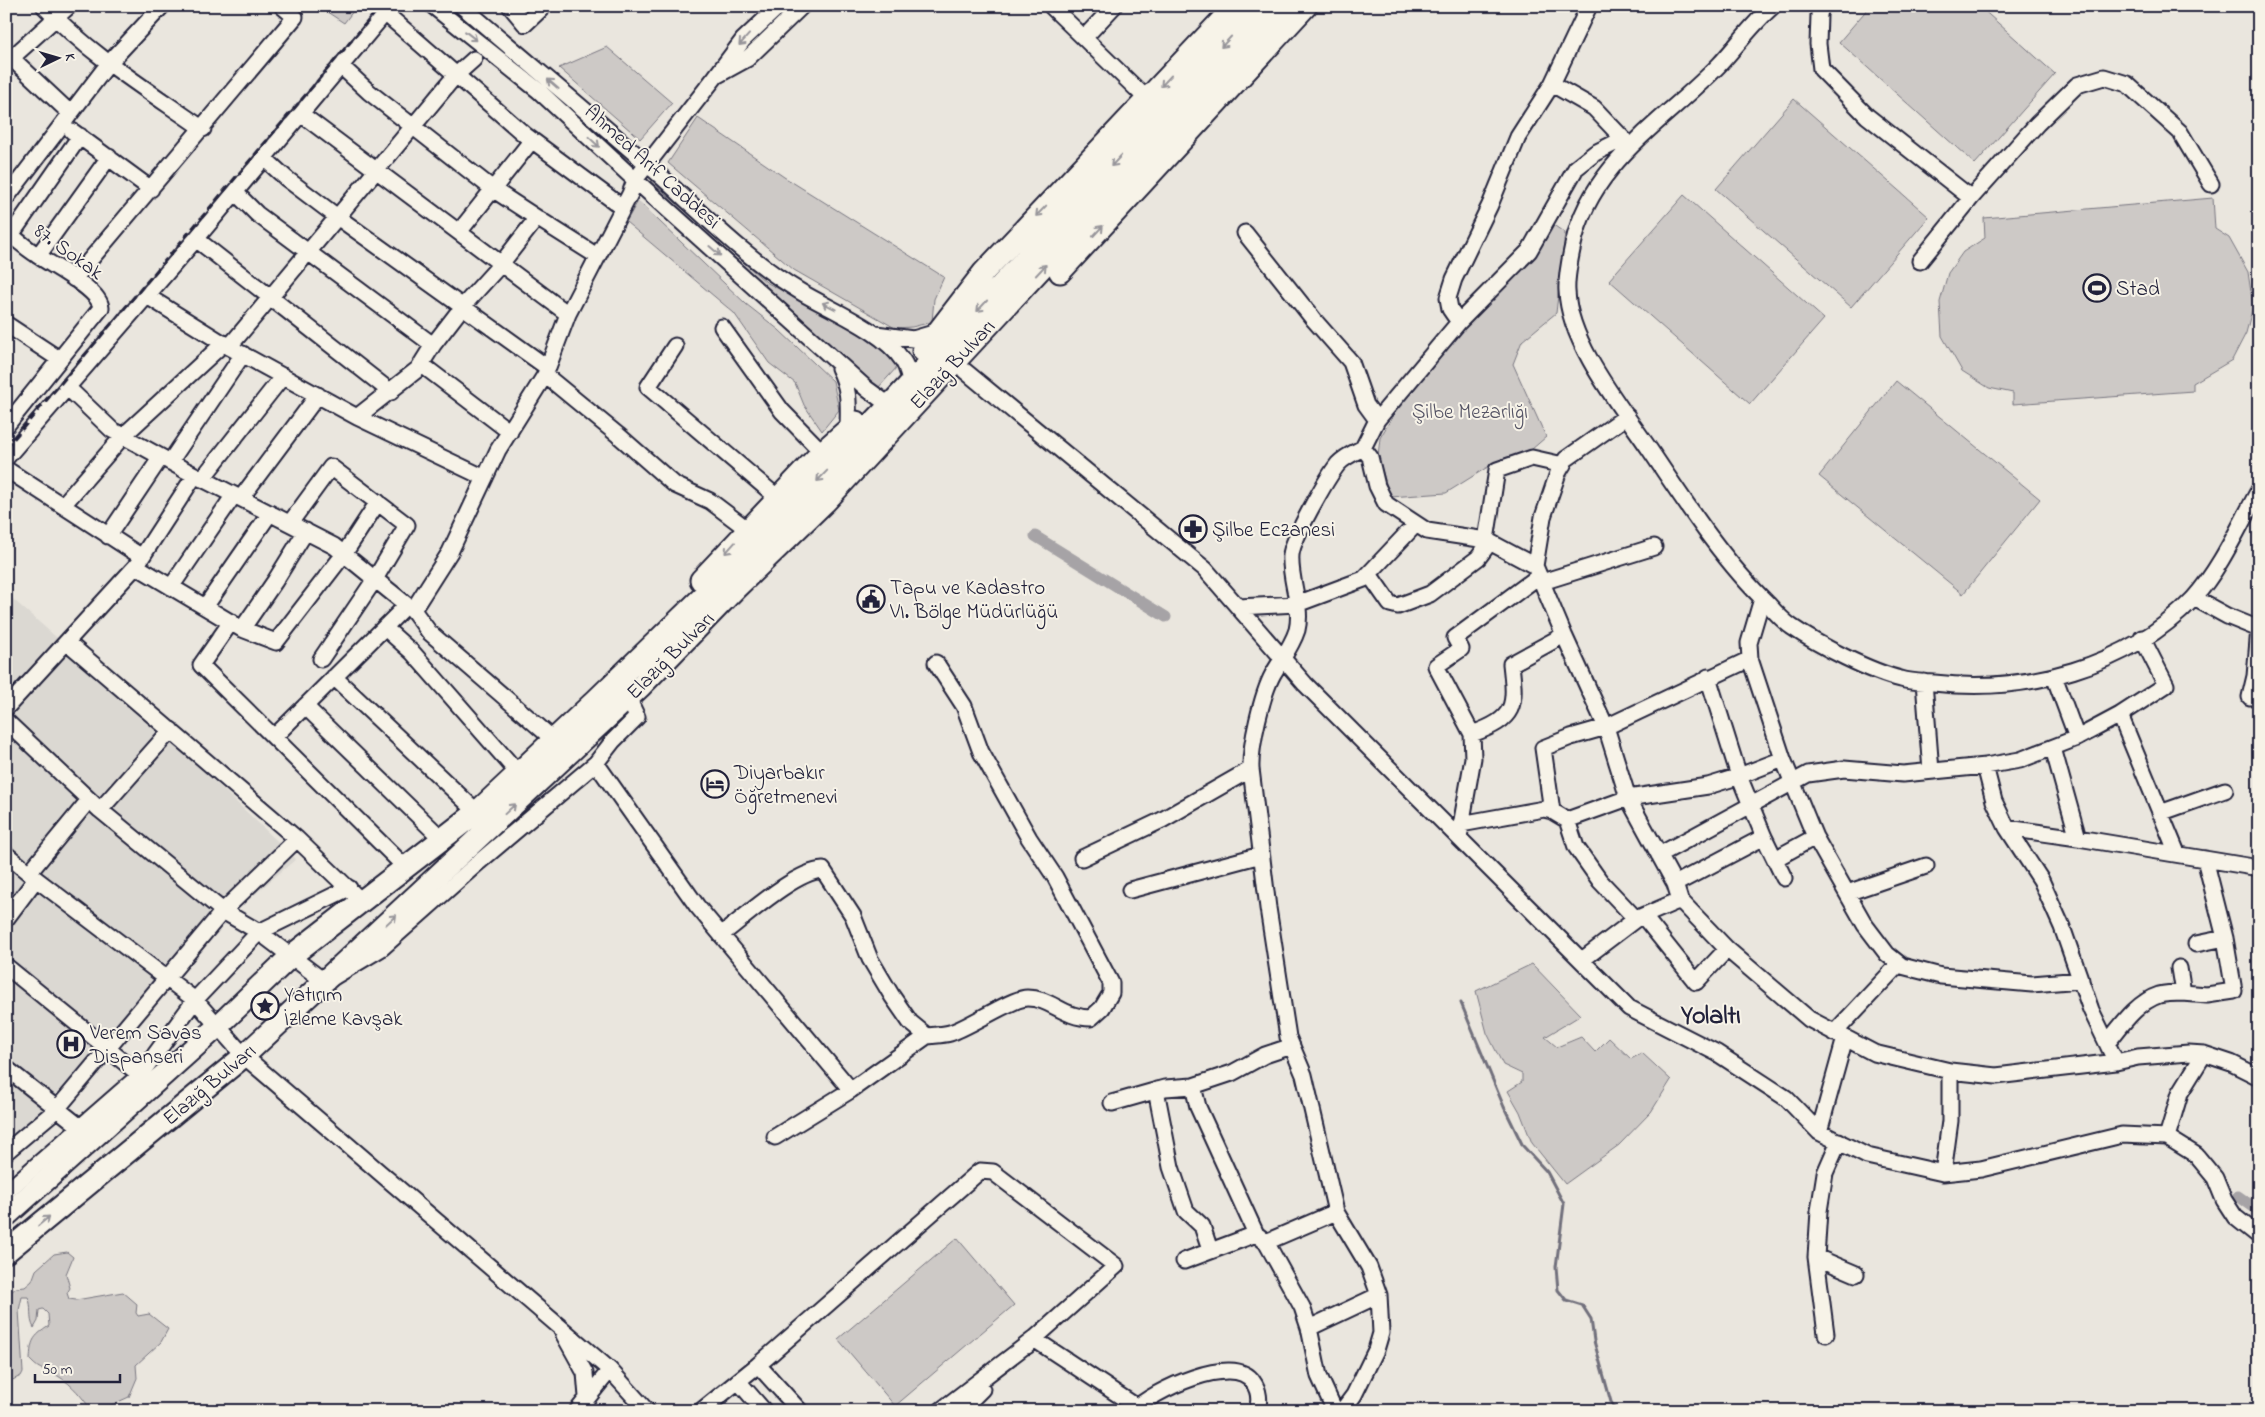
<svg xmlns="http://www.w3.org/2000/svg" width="2265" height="1417" font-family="'Indie Flower',sans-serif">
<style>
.built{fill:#dbd8d2}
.green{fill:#cdc9c6;stroke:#787680}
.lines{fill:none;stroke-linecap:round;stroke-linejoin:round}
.stream{stroke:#716f7b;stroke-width:3}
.canal{stroke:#a6a3a6;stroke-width:11}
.minor-casing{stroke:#22223b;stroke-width:19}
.highway-casing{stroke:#22223b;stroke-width:25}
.minor{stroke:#f7f3e8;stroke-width:15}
.highway{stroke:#f7f3e8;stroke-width:21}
.rail{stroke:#22223b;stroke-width:3;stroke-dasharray:8 4;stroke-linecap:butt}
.oneway{stroke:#97959a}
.labels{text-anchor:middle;stroke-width:4;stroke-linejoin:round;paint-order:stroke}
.street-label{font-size:21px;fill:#22223b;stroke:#f7f3e8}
.poi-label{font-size:21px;fill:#22223b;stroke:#f7f3e8;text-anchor:start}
.park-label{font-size:21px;fill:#555465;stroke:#f7f3e8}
.district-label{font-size:26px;font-weight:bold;fill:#22223b;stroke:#f7f3e8}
</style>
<rect width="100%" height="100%" fill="#eae6de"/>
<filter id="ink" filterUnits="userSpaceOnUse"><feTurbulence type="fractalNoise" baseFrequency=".02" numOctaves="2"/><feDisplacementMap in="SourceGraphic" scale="10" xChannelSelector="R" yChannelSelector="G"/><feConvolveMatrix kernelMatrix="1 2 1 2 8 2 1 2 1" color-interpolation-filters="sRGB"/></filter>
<g filter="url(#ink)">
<path class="built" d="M 6,593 L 149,719 L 296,859 L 196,945 L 69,1101 L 6,1162 Z"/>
<path class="green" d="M 318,6 L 357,6 L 344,23 Z
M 1870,6 L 1979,6 L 2055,74 L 1975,164 L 1839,42 Z
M 607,47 L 672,103 L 640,139 L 559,68 Z
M 1794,99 L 1929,217 L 1851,307 L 1716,189 Z
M 698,118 L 784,177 L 944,277 L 934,299 L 932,322 L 912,327 L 895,328 L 794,270 L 668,163 Z
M 651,181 L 766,282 L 878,343 L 898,366 L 878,388 L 647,184 Z
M 1684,195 L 1824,319 L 1750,404 L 1609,280 Z
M 2213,198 L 2215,229 L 2229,238 L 2248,272 L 2253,306 L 2246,333 L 2232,360 L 2193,383 L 2193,391 L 2013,404 L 2013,393 L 1989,388 L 1962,371 L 1942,336 L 1940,302 L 1948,273 L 1963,252 L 1985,238 L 1984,218 Z
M 638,201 L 746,304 L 779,330 L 833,381 L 839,410 L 822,431 L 804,405 L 795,383 L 769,363 L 734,313 L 626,222 Z
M 1552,224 L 1565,233 L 1556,313 L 1522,341 L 1513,364 L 1546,437 L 1531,450 L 1486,468 L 1446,493 L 1390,497 L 1378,456 L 1380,438 L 1400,404 Z
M 1896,381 L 2040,499 L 1963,594 L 1819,476 Z
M 1532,964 L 1581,1015 L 1545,1037 L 1557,1047 L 1581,1037 L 1595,1052 L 1609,1038 L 1631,1059 L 1642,1053 L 1671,1080 L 1651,1112 L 1619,1145 L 1565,1184 L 1532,1143 L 1520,1112 L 1508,1091 L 1522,1082 L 1522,1074 L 1503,1065 L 1487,1033 L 1476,991 Z
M 957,1238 L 1014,1305 L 895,1406 L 838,1339 Z
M 67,1252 L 73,1257 L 66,1274 L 70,1288 L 67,1293 L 69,1299 L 76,1300 L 123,1292 L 137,1304 L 136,1313 L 138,1316 L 149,1314 L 168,1329 L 161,1342 L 136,1365 L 137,1378 L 129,1397 L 109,1406 L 92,1411 C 82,1397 73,1385 58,1376 C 45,1368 42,1373 30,1360 C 31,1341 32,1337 49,1326 L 48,1314 L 43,1309 L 39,1310 L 38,1321 L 34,1328 C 28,1318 33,1307 28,1297 L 22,1297 L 19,1310 L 23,1372 L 21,1376 L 6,1383 L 6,1296 L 16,1288 L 25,1287 L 32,1281 L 36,1270 L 54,1254 Z"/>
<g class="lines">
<path class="stream" d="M 1461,1003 L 1504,1107 L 1523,1146 L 1547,1172 L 1564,1204 L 1556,1267 L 1558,1290 L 1566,1300 L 1582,1305 L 1591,1319 L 1594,1341 L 1611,1402 L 1616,1411"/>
<path class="canal" d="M 1035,536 L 1166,617
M 2238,1196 L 2259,1211"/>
<g class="minor-casing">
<path id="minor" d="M 44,6 C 90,55 149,91 203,129
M 433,6 L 539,91 L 635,180 L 867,389 L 882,400 L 899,405
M 462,6 C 526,61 592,115 655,171 C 702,213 747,260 801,292 C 831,310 884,331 903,361 C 909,370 910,381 911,390
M 510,6 L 525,24 L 544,6
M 779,6 L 743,40 L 716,76 L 747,59 L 802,6
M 1051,6 L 1148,100
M 1773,6 C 1752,24 1737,46 1719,65 C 1665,121 1590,163 1573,245 C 1570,259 1566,277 1567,291 C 1569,344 1621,407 1650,450 C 1685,502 1723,561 1768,604 C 1775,612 1783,621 1792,627 C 1818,645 1871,672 1901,679 C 1911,682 1923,682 1934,683 C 2025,694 2128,667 2193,599 C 2221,568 2239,526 2259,490
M 1821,6 L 1819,15 L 1818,44 L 1821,69 L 1867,116 L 1971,198 L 2037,124 L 2077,85 L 2104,77 L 2127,84 L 2180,132 L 2211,184
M 385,13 L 525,135 L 622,207
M 1084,38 L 1114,6
M 6,53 L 70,113
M 6,63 L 69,6
M 1552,84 L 1594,108 L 1630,146
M 301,114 L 568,314
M 72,131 L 151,189
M 264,158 L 287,179 L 336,216 L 548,368
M 236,193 L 257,214 L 433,345
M 6,198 L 109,63 L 162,6
M 537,218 L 597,256
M 6,231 C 16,239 26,248 37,255 C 52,266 100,289 101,308 L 6,426
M 459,232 L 532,140
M 1245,233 L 1314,320 L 1351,362 L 1366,405 L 1377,420
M 11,235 L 80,136
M 196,239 L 391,392
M 38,256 L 109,157
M 1920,261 L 1971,198
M 74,279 L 295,17 L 282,6
M 147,296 L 229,347 L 357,417 L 418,369 L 433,345 L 463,306 L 501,264 L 537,218 L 494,190 L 369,92 L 341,66
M 1459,322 L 1450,309 L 1448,298 L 1454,279 L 1490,205 L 1518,137 L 1552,84 L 1589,6
M 6,324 L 59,359
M 722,327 L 782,411 L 822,452
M 876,334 L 913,339 L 937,332
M 675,346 L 648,387 L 778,498
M 229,347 L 455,76 L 474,59
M 421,364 L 510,432
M 839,368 C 851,392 848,407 848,433
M 965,371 L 1205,569 L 1305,684 L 1629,1008 L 1717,1053 L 1786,1098 L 1819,1132 L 1867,1156 L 1943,1173 L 1981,1169 L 2122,1135 L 2167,1137 L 2196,1155 L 2215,1178 L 2224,1200 L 2235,1217 L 2259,1236
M 545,375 L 618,435 L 675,485 L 710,501 L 747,529
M 67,387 L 112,430 L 183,469 L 334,546 L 413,610 L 429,632 L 553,739
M 1627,416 L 1566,459 L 1558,473 L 1543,517 L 1535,566 L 1564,635 L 1606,727 L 1628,798 L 1675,884 L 1680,900 L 1727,949 L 1809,1019 L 1874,1053 L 1950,1071 L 1996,1076 L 2116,1062 L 2138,1057 L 2189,1053 L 2204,1054 L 2231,1063 L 2259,1077
M 357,417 L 485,478
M 1363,448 L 1377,420 L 1459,322 L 1529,251 L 1576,168 L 1595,153 L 1623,139
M 6,458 L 196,239 L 391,6
M 170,462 L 243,354
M 6,469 L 142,557
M 202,479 L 283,376
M 241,498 L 318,395
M 63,505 L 123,436 L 224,343
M 290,523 L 331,467 L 407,525 L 375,579 L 321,659
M 108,536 L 161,457
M 1486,540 L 1497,470 L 1532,458 L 1563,465
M 136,566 L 242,629 L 276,642 L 344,554 L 378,502
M 1369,574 L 1390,604 L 1398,606 L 1430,594 L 1478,558 L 1490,542
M 1542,582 L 1654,547
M 171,587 L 234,495
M 2194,598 L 2227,616 L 2259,629
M 1762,599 L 1749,643 L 1750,659 L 1783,759 L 1815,837 L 1865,925 L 1887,954 L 1902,966 L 1941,976 L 2032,984 L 2081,980
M 205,607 L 270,513
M 1238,607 L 1297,604 L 1364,579 L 1416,524
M 413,610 L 450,552 L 498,450 L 545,375 L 568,314 L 630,194 L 635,180 L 716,76
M 231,622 L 201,665 L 406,868
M 385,628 L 413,653 L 519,774
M 242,629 L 275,581 L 306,531
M 67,642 L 297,839 L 355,895
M 2054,676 L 2077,738
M 334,677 L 477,812
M 1708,677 L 1739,776 L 1764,837 L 1784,878
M 1924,682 L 1931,771
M 2250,697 L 2255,676 L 2259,628
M 305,706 L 442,839
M 6,708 L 136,566 L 195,475
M 2120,715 L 2177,853
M 6,721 L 100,810 L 223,911 L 259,932 L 325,982 L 382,948 L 479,862 L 596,763 L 613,741 L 637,717 L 628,698
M 1472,734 C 1516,718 1516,707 1511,664 L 1564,635
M 274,737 L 407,605
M 2053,748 L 2078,838
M 596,763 L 697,906 L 851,1090
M 1985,766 L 1994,801 L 2007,828 L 2041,880 L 2062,927 L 2091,1010 L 2116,1062
M 100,810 L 171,730
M 1552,811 L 1543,748 L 1571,737 L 1606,727 L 1750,659
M 2160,813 L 2225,790
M 1567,820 L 1628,798 L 1708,786 L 1734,778 L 1783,759
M 1461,824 L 1544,809 L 1552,811 L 1567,820 L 1576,847 L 1600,881 L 1636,919
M 2007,828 L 2078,838 L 2259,868
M 1459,837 L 1473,758 L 1472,734 L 1436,666 L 1461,649 L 1455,638 L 1539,576
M 6,854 L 36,879 L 195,1000 L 244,1056 L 610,1370 L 647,1411
M 1659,855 L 1808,774 L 1844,769 L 1903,774 L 1985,766 L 2020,760 L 2077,738 L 2120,715 L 2166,685 L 2142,638
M 1082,858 L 1162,820 L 1251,769
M 1775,859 L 1815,837
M 29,873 L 89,800
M 1675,884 L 1764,837
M 1130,890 L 1261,855
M 1847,893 L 1926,866
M 1644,917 L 1696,982 L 1727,949
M 6,919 L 36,879
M 721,935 C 745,917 795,871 823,870 L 853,916 L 870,959 L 892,996 L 910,1022 L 927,1036 L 851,1090 L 775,1137
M 2196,944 L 2225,938
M 1582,960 L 1636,919 L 1680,900
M 6,966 L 140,1075
M 2179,968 L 2183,993 L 2207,995 L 2234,991 L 2225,938 L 2205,859
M 1834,1033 L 1899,964
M 927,1036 C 934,1035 943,1035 950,1033 C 968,1028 1012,998 1027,998 C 1051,998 1063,1018 1091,1018 L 1102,1008 L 1111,993 L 1111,983 L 1055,877 L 1029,838 L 981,752 L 964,706 L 936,663
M 2107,1043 C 2121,1026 2137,1002 2159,995 C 2167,993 2175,993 2183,993
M 6,1068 L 79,1126
M 1193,1086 L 1198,1107 L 1256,1234 L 1266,1242 L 1302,1307 L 1309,1328 L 1319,1376 L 1335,1411
M 1156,1090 L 1171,1167 L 1186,1211 L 1202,1226 L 1210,1250
M 1112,1103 L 1165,1088 L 1193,1086 L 1232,1073 L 1265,1055 L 1292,1046
M 1819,1132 L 1845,1038
M 2167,1137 L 2180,1093 L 2204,1054
M 6,1152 L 57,1109 L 223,911 L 297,839
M 1943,1173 L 1950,1121 L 1950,1071
M 6,1192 L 140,1075 L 195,1000 L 259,932 L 349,888
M 1266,1242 L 1336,1212
M 1816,1257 L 1856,1274
M 1184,1261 L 1256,1234
M 1309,1328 L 1379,1295
M 1826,1334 L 1816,1257 L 1819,1211 L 1825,1173 L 1839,1141
M 564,1335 L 585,1373 L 587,1397
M 1027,1346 L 1034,1339 L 1137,1407
M 758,1365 L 800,1411
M 738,1381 L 764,1411
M 577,1411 L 610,1370
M 701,1411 L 758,1365 L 980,1171 L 993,1172 L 1116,1266 L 1034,1339 L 940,1411
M 960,1411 L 982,1389
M 1133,1411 C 1152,1391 1235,1352 1253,1382 C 1259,1390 1260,1401 1257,1411
M 1342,1411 L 1354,1395 L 1376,1350 L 1381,1333 L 1379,1295 L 1369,1267 L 1336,1212 L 1304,1075 L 1288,1037 L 1268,908 L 1251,769 C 1250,746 1262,694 1273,674 C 1281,660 1292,646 1297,630 C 1303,606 1289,580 1291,555 C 1292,539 1327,478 1338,464 C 1344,457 1355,452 1363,448 L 1370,457 L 1377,486 L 1386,504 L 1427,531 L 1486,540 L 1535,566"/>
</g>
<g class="highway-casing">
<path id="highway" d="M 1060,272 L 1306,6
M 923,351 L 984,272 L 1235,6
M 701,580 L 822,452 L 856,422
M 6,1216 L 217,1027 L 291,956 L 477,812 L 596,700 L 748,553 L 893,402 L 1259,6
M 6,1252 L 244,1056 L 641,686 L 735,589 L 825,502 L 1284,6"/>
</g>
<use href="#minor" class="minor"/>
<use href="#highway" class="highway"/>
<path class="rail" d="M 6,448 L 381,6"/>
</g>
<defs><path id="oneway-shaft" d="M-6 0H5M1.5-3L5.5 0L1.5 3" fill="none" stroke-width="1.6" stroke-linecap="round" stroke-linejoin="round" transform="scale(1.25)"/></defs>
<g class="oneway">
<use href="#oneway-shaft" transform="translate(471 36) rotate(38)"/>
<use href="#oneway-shaft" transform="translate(744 40) rotate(132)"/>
<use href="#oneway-shaft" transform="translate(1226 42) rotate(133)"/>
<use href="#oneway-shaft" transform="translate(1166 81) rotate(133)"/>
<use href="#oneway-shaft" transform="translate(553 84) rotate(-139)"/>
<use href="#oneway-shaft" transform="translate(594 142) rotate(43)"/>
<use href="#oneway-shaft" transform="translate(1116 161) rotate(133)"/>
<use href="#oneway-shaft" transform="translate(1041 211) rotate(134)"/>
<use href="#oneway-shaft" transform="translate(1098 231) rotate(-47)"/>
<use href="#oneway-shaft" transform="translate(715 251) rotate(41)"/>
<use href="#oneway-shaft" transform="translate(1041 270) rotate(-47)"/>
<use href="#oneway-shaft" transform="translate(829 306) rotate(-153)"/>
<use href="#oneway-shaft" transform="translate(982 306) rotate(133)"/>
<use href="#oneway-shaft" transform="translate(822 476) rotate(134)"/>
<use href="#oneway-shaft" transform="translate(730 548) rotate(132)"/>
<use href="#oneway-shaft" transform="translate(510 809) rotate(-43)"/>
<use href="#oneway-shaft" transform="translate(391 920) rotate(-43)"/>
<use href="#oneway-shaft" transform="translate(44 1221) rotate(-40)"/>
</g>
</g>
<defs>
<g id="stadium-ring" transform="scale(1.4375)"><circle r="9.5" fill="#f7f3e8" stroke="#22223b" stroke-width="1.5"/><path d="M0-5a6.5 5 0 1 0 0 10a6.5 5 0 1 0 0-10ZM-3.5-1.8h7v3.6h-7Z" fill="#22223b"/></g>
<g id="pharmacy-ring" transform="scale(1.4375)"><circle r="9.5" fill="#f7f3e8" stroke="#22223b" stroke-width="1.5"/><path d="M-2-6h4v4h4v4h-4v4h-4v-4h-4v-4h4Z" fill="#22223b"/></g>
<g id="civic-ring" transform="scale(1.4375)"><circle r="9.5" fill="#f7f3e8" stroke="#22223b" stroke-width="1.5"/><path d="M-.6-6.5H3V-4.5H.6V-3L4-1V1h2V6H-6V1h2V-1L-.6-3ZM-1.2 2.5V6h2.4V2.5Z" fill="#22223b"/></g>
<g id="hotel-ring" transform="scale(1.4375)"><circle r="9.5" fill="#f7f3e8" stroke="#22223b" stroke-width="1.5"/><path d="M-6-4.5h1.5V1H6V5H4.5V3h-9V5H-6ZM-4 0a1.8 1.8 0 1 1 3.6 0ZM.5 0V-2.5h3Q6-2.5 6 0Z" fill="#22223b"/></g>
<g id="sight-ring" transform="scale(1.4375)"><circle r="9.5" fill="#f7f3e8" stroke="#22223b" stroke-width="1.5"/><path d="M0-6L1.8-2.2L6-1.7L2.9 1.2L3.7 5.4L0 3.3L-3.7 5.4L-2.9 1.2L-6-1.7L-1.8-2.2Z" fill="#22223b"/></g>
<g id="hospital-ring" transform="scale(1.4375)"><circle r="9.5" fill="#f7f3e8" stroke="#22223b" stroke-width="1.5"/><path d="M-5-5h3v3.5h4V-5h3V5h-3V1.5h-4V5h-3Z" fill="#22223b"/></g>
</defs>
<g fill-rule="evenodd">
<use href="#stadium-ring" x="2097" y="288"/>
<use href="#pharmacy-ring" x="1193" y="529"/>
<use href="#civic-ring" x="871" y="599"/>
<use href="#hotel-ring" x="715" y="784"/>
<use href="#sight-ring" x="265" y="1006"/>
<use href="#hospital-ring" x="71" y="1044"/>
</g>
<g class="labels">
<g class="street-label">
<text transform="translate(653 166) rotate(42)" y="7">Ahmed Arif Caddesi</text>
<text transform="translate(69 251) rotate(36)" y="7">87. Sokak</text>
<text transform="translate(952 364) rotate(-47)" y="7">Elazığ Bulvarı</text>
<text transform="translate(670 655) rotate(-45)" y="7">Elazığ Bulvarı</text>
<text transform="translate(209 1084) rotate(-40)" y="7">Elazığ Bulvarı</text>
</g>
<g class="poi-label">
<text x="2116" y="295">Stad</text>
<text x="1212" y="536">Şilbe Eczanesi</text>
<text x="890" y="594">Tapu ve Kadastro<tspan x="890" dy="24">VI. Bölge Müdürlüğü</tspan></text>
<text x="734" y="779">Diyarbakır<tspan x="734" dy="24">Öğretmenevi</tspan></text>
<text x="284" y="1001">Yatırım<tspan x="284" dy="24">İzleme Kavşak</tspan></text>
<text x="90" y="1039">Verem Savas<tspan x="90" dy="24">Dispanseri</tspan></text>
</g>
<g class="park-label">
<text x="1470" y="418">Şilbe Mezarlığı</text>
</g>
<g class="district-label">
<text x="1711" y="1023">Yolaltı</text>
</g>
</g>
<rect width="2265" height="1417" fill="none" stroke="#f7f3e8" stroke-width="25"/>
<rect x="12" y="12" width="2240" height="1392" fill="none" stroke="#22223b" stroke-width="2" filter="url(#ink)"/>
<g transform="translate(58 58) rotate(85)" stroke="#f7f3e8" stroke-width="4" paint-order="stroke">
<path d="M0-4L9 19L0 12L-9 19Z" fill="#22223b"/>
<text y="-8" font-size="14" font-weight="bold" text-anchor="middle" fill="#22223b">K</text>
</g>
<path d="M35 1374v8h85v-8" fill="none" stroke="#22223b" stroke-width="2.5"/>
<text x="42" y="1374" font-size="15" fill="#22223b" stroke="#f7f3e8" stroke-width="4" paint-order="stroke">50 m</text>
</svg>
